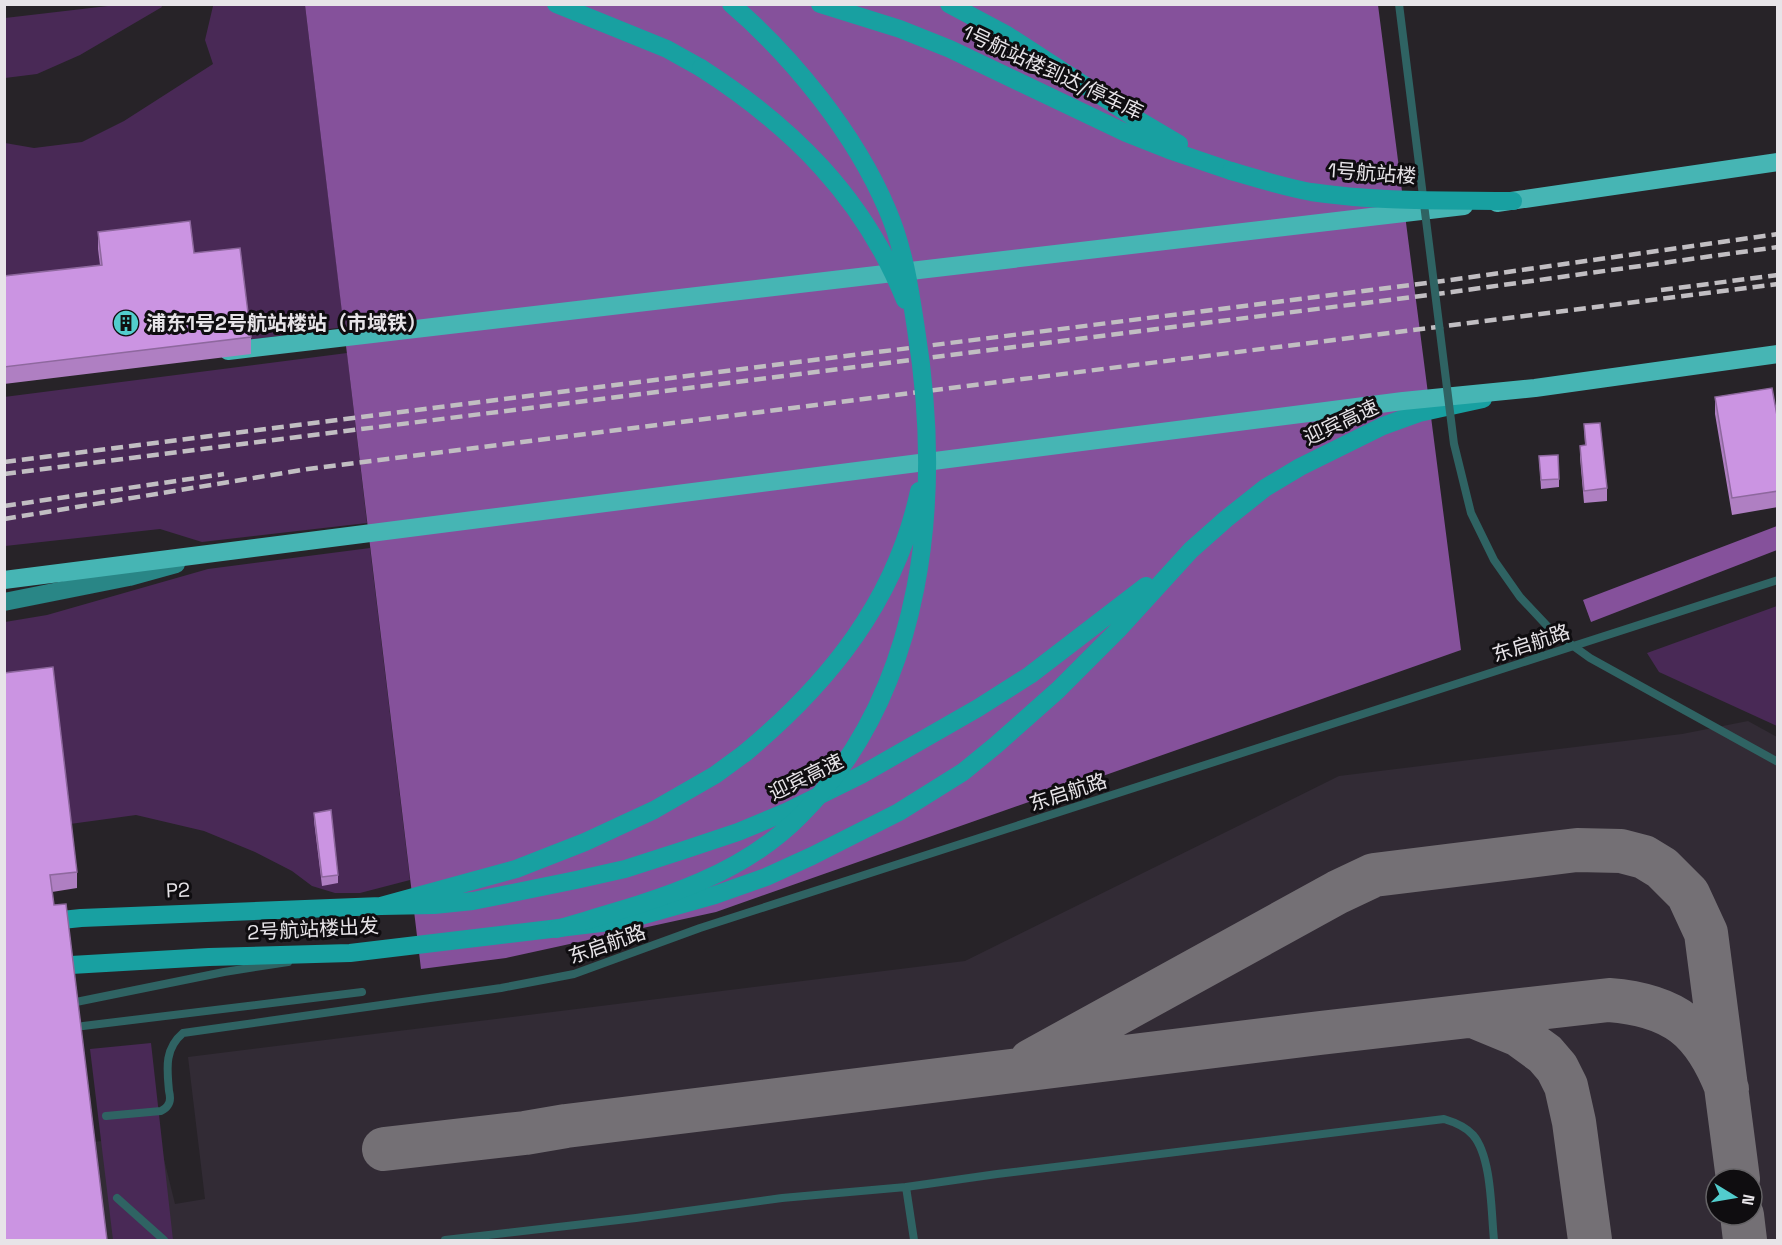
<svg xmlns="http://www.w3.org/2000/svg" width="1782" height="1245" font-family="'Space Grotesk','Noto Sans SC',sans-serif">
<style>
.built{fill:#322b35;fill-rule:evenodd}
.green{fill:#492956}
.water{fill:#85519b}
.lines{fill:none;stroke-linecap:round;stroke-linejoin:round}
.taxiway{stroke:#747075;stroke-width:44}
.lane{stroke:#2f6363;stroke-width:8}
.secondary{stroke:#298686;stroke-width:18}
.primary{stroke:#18a0a1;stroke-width:18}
.highway{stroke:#46b5b4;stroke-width:18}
.rail{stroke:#c1bec2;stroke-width:4.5;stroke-dasharray:12 6;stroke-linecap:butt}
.lane-bridge{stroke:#2f6363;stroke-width:8}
.primary-bridge{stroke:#18a0a1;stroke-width:18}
.wall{fill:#af7fc2}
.building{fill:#cb94e2;stroke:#8e689e;stroke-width:1.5}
.labels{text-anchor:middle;stroke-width:6;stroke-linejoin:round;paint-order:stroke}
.street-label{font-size:20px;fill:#e7e4e8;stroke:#0f0d10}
.poi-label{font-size:20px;font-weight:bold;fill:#e7e4e8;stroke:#0f0d10;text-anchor:start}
</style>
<rect width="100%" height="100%" fill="#272328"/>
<path class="built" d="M 1748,721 L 1777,737 L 1777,1240 L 5,1240 L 4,912 L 93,1142 L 158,1135 L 175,1204 L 205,1199 L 188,1057 L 965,961 L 1339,776 L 1682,734 ZM 1716,1179 L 1752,1179 L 1752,1215 L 1716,1215 Z"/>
<path class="green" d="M 125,4 L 161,5 L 162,7 L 80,55 L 37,74 L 5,78 L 5,18 Z
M 216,5 L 305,5 L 344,327 L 203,346 L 5,329 L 5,143 L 34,148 L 82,142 L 124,121 L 213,64 L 205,40 L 213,6 Z
M 347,353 L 367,523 L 202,542 L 160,529 L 5,546 L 4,397 Z
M 370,548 L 410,880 L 360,893 L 335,893 L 312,886 L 292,871 L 255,852 L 204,831 L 136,815 L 70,824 L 5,690 L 5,622 L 47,615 L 208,569 Z
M 1777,606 L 1777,726 L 1659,672 L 1647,653 Z
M 151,1043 L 173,1240 L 113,1240 L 90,1049 Z"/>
<path class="water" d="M 305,5 L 1378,5 L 1461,650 L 716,912 L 506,958 L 421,969 Z
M 1777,526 L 1777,550 L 1591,622 L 1583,600 Z"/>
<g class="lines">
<path class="taxiway" d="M 1473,1016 L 1519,1035 L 1545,1054 L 1557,1068 L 1566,1086 L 1574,1122 L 1590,1240
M 1031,1061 L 1338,892 L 1374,875 L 1577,850 L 1621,851 L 1644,857 L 1662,868 L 1688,894 L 1706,933 L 1738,1179
M 384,1149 L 525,1133 L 566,1126 L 1320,1033 L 1609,1000 C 1674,1005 1704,1029 1727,1089
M 1742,1215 L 1745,1240"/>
<path class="lane" d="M 76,1002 L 224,972 L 288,962
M 83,1026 L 362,992
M 106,1116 L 161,1111 C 163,1110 167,1107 168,1105 C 171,1101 170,1095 169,1091 C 167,1069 164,1049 183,1033 L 501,988 L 574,974 L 700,928 L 1778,580
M 906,1187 L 914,1240
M 117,1198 L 164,1240
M 445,1240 L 636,1218 L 782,1198 L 906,1187 L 997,1174 L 1444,1119 C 1454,1122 1466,1127 1473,1135 C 1492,1157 1491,1212 1494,1240"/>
<path class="secondary" d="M 4,602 L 129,577 L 176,564"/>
<path class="primary" d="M 556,4 L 667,49 L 701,68
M 820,4 L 900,29 L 950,49 L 1126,133 L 1169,150 L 1231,171
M 949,4 L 1007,35 L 1135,118 L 1179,144
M 381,906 L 434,905 L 473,901 L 576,880 L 625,869 L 681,851 L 738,832 L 786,812 L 861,775 L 978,708 L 1030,675 L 1146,586
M 4,926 L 81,918 L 381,906 L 516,869 L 585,842 L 654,810 L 715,775 L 745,753
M 71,965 L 209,957 L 350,953 L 626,920 L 715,895 L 766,877 L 812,856 L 899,812 L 963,772 L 996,745 L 1058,690 L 1118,630 L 1191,550 L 1226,519 L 1265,488 L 1300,467 L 1383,426 L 1419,413 L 1483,399"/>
<path class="highway" d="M 1497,203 L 1778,162
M 228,351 L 1464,206
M 4,580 L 1403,401 L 1535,388 L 1778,354"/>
<path class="rail" d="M 1661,290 L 1778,275
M 4,462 L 1450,280 L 1778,234
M 4,474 L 1452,292 L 1778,247
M 4,506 L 224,474
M 4,519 L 308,469 L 1778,284"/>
<path class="lane-bridge" d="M 1399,4 L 1454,444 L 1471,513 L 1494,560 L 1520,597 L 1551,630 L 1590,658 L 1778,762"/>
<path class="primary-bridge" d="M 701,68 C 793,127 864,198 905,300
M 1231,171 C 1258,179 1284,187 1311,192 C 1378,202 1446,200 1513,201
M 745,753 C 829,683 896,600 919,491
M 557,929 C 643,903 735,882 800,816 C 926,690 943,497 916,329 C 910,289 904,248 887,209 C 855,134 793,57 731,4"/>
</g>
<path class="wall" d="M 98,232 L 194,253 L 251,337 L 251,354 L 4,384 L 4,277 L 100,265 L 98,249 Z
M 1715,397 L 1778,421 L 1778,507 L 1732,515 L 1715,414 Z
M 1584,424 L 1607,488 L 1607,501 L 1584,503 L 1580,458 L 1580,446 L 1585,445 Z
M 1539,456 L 1559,479 L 1559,487 L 1541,489 Z
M 4,673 L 77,872 L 77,888 L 52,892 Z
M 314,813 L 338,875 L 338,883 L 322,886 L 314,821 Z"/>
<path class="building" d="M 190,221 L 194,253 L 240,248 L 251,337 L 4,367 L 4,276 L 102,265 L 98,232 Z
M 1772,388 L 1778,421 L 1778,491 L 1732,498 L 1715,397 Z
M 1600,423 L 1607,488 L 1584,491 L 1580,446 L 1586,445 L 1584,424 Z
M 1558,455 L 1559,479 L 1541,480 L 1539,456 Z
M 53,667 L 77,872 L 50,875 L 54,905 L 66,904 L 107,1240 L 4,1240 L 4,673 Z
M 331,810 L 338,875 L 322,877 L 314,813 Z"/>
<defs>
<g id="building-disc" transform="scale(1.35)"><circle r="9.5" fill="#52cdcd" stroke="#0f0d10"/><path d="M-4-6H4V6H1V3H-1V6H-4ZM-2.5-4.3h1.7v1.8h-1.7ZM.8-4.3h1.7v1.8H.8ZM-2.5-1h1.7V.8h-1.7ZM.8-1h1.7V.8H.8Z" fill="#111"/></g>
</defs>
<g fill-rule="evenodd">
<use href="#building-disc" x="126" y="323"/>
</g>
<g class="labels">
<g class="street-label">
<text transform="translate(1053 72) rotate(25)" y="7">1号航站楼到达/停车库</text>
<text transform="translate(1372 173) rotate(4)" y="7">1号航站楼</text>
<text transform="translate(1341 422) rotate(-25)" y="7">迎宾高速</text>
<text transform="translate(1531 643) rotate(-18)" y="7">东启航路</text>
<text transform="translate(806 777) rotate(-26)" y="7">迎宾高速</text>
<text transform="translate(1068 792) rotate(-18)" y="7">东启航路</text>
<text transform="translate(178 890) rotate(-3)" y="7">P2</text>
<text transform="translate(313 929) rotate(-3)" y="7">2号航站楼出发</text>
<text transform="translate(607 944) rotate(-19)" y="7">东启航路</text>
</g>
<g class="poi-label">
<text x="146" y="330">浦东1号2号航站楼站（市域铁）</text>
</g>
</g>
<rect width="1782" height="1245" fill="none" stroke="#e7e4e8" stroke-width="12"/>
<g transform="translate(1734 1197) rotate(101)"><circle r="28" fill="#0f0d10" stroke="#656366" stroke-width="1.5"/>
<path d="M0-4.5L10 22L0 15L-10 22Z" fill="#52cdcd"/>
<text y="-9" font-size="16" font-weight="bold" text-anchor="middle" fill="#e7e4e8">N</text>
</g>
</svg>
